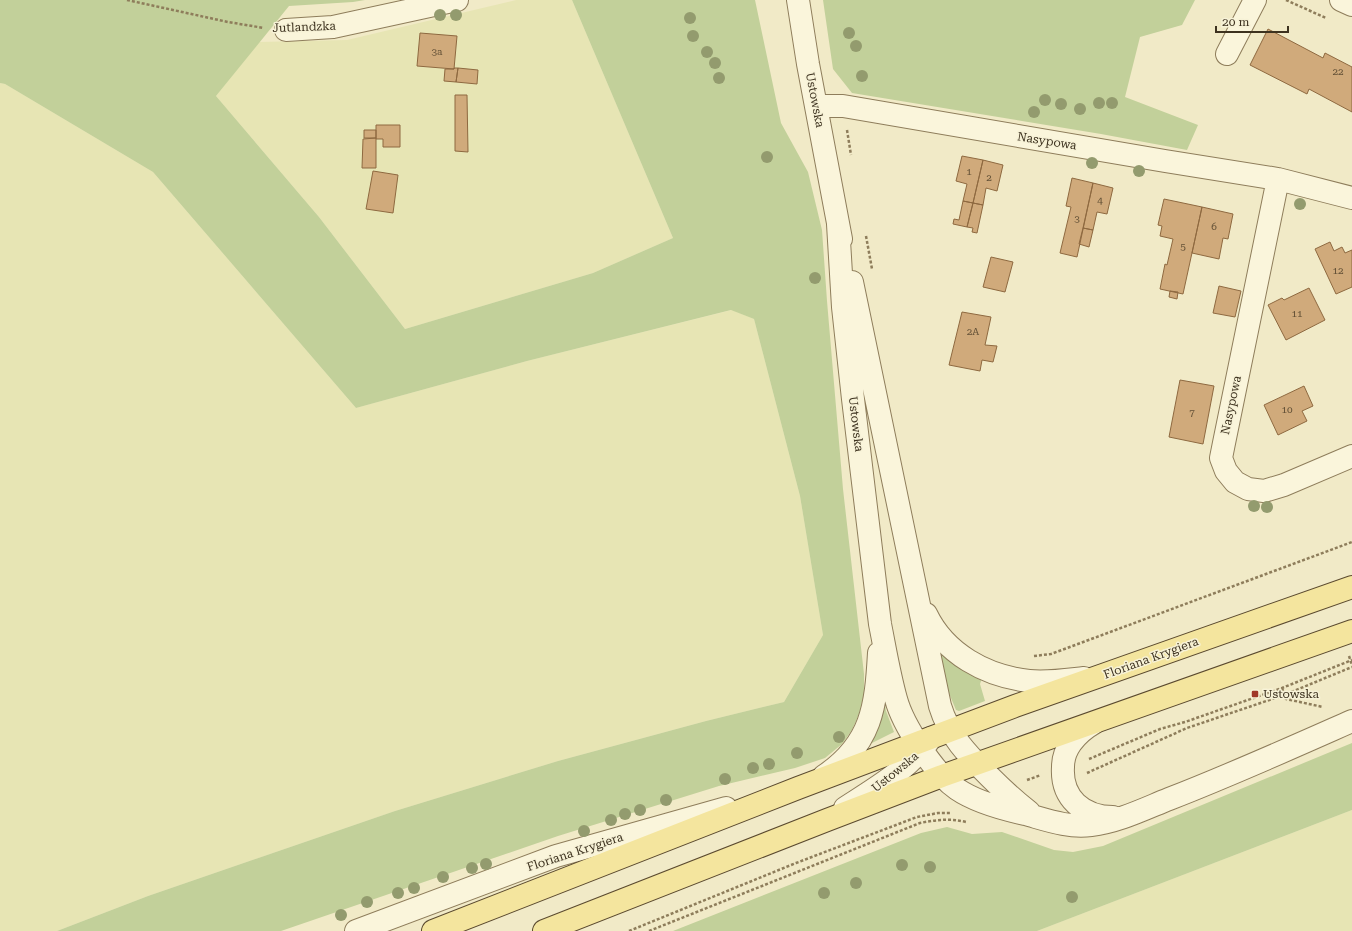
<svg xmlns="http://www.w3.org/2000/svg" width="1352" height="931" font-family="'Roboto Serif',serif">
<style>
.farmland{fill:#e7e5b4}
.green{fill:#c2d09a}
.building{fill:#d0aa7b;stroke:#8e6940}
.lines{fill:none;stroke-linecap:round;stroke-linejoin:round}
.minor-casing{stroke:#8e7d5b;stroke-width:24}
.major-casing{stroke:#5b4a2f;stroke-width:24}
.path{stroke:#8e7d5b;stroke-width:2.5;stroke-dasharray:3 2;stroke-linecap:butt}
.minor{stroke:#faf5db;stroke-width:22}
.major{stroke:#f4e59e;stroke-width:22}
.tree{fill:#939b6e}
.poi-dot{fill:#a03728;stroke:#f7f2d7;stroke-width:1.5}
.labels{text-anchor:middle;stroke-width:3;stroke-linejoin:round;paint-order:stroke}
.number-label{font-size:10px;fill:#625036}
.street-label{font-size:12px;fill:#3d321f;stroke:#f7f2d7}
.poi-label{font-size:12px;fill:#3d321f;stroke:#f7f2d7;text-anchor:start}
</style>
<rect width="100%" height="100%" fill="#f1eac7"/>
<path class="farmland" d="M 516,0 L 572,0 L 673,238 L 593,273 L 405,329 L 319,217 L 216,96 L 259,42 L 347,40 Z
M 0,83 L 5,84 L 153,172 L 356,408 L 527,361 L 732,310 L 754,319 L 800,496 L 823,635 L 784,702 L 706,721 L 558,761 L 395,811 L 148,896 L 57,931 L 0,931 Z
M 1352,810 L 1352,931 L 1037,931 Z"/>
<path class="green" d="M 0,0 L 365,0 L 353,2 L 289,6 L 216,96 L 319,217 L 405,329 L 593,273 L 673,238 L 572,0 L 755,0 L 781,123 L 808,172 L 822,230 L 827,301 L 843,489 L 864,674 L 864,694 L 859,714 L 852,730 L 842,744 L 825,758 L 795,768 L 719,786 L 558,836 L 281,931 L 57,931 L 148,896 L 395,811 L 558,761 L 706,721 L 784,702 L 823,635 L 800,496 L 754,319 L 731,310 L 527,361 L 356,408 L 153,172 L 5,84 L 0,83 Z
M 823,0 L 1195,0 L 1182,25 L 1140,37 L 1125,97 L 1198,125 L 1187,150 L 1101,134 L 852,93 L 833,69 Z
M 941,652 L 982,678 L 980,684 L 985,701 L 959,711 L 956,710 L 946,686 L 940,653 Z
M 883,703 L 885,704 L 886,711 L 894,732 L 872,743 L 870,743 Z
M 1352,743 L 1352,810 L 1037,931 L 673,931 L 921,833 L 947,827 L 972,834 L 1002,832 L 1054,850 L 1073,852 L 1103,846 Z"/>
<path class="building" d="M 1268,29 L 1323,58 L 1325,53 L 1352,67 L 1352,112 L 1309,89 L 1307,94 L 1250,65 Z
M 420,33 L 457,36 L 454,69 L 417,66 Z
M 454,68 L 458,68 L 456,82 L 444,81 L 445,69 L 454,69 Z
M 458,68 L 478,70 L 477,84 L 456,82 Z
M 455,95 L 467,95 L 468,152 L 455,151 Z
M 376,125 L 400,125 L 400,147 L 383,147 L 383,139 L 376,139 Z
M 364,130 L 376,130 L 376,138 L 364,138 Z
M 376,138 L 376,168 L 362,168 L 363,139 Z
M 962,156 L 983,160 L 973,203 L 963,201 L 967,184 L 956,181 Z
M 983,160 L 1003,165 L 997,191 L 986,188 L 983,205 L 973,203 Z
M 373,171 L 398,175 L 393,213 L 366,209 Z
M 1072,178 L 1093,183 L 1077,257 L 1060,253 L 1071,207 L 1066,206 Z
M 1093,183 L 1113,188 L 1107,214 L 1097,212 L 1093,230 L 1083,228 Z
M 1164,199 L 1202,207 L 1183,294 L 1160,289 L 1165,264 L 1167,265 L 1173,239 L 1160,236 L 1162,226 L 1158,225 Z
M 963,201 L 973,203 L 967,227 L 953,224 L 954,219 L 959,220 Z
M 973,203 L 983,205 L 977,233 L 972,232 L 973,228 L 967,227 Z
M 1202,207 L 1233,214 L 1228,239 L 1223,238 L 1219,259 L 1192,253 Z
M 1083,228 L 1093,230 L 1089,247 L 1079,244 Z
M 1330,242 L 1334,251 L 1342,247 L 1345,253 L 1352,250 L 1352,287 L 1336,294 L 1315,249 Z
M 991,257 L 1013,262 L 1005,292 L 983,287 Z
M 1219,286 L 1241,291 L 1235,317 L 1213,313 Z
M 1309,288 L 1325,320 L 1286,340 L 1268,305 L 1282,298 L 1284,300 Z
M 1170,291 L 1178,292 L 1177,299 L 1169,297 Z
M 962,312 L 991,317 L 985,345 L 997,346 L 993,362 L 982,360 L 980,371 L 949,365 Z
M 1180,380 L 1214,386 L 1203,444 L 1169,437 Z
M 1304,386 L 1313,406 L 1302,411 L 1307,421 L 1278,435 L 1264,405 Z"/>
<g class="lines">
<g class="minor-casing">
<path id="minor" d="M 798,0 L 808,64 L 841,239
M 1341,0 L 1352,5
M 286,30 L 333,27 L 457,0
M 1227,54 L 1255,0
M 816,106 L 843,106 L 1165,161 L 1278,179 L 1352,198
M 1278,179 L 1224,443 L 1221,458 L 1226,471 L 1235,482 L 1248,489 L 1264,491 L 1284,485 L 1352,456
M 838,224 L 843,307 L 853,399 L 880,624 C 885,649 889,674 896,699 C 903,725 934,773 957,789 C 976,802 1002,809 1025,814 C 1047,820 1068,828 1091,825 C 1118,822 1144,809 1169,799 C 1231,775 1291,748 1352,721
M 852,282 L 940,706 C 949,736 968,755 990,777 C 1002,789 1015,801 1029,812
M 926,614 C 945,654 986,676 1029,681 C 1047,683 1066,680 1084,678
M 1094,723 C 1085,728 1077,735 1071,743 C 1066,750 1063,759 1063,767 C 1061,798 1083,817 1113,817
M 824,776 C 872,744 876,706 879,653
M 845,808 C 876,788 909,769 931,738
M 356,931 L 556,856 L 726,808"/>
</g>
<g class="major-casing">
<path id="major" d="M 433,931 L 798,788 L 1015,706 L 1352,587
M 544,931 L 827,820 L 942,776 L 1352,631"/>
</g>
<path class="path" d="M 127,0 L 228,22 L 264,28
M 1286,0 L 1326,18
M 847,130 L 851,155
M 866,236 L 872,269
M 1034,656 L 1051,654 L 1352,542
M 1349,656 L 1352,665
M 1282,688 L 1286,699 L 1323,707
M 1089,759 L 1160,729 L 1185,722 L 1282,688 L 1352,660
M 1087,773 L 1187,728 L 1284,695 L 1352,667
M 1027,780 L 1041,775
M 629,931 L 796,863 L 917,817 L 938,813 L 950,813
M 649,931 L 920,823 C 935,820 950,818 966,822"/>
<use href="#minor" class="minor"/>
<use href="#major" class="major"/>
</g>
<g class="tree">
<circle cx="440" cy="15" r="6"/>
<circle cx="456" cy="15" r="6"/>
<circle cx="690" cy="18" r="6"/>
<circle cx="849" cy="33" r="6"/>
<circle cx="693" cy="36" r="6"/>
<circle cx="856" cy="46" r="6"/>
<circle cx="707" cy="52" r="6"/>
<circle cx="715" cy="63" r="6"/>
<circle cx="862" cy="76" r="6"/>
<circle cx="719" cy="78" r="6"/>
<circle cx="1045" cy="100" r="6"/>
<circle cx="1099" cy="103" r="6"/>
<circle cx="1112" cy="103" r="6"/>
<circle cx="1061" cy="104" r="6"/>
<circle cx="1080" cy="109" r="6"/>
<circle cx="1034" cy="112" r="6"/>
<circle cx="767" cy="157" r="6"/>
<circle cx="1092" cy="163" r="6"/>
<circle cx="1139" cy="171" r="6"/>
<circle cx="1300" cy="204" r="6"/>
<circle cx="815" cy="278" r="6"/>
<circle cx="1254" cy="506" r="6"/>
<circle cx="1267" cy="507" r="6"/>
<circle cx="839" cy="737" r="6"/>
<circle cx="797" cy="753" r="6"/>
<circle cx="769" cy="764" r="6"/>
<circle cx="753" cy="768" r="6"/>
<circle cx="725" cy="779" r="6"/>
<circle cx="666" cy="800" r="6"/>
<circle cx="640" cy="810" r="6"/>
<circle cx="625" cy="814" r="6"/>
<circle cx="611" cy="820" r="6"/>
<circle cx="584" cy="831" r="6"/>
<circle cx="486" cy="864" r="6"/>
<circle cx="902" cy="865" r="6"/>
<circle cx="930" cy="867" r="6"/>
<circle cx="472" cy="868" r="6"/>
<circle cx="443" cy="877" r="6"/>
<circle cx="856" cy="883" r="6"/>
<circle cx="414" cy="888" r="6"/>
<circle cx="398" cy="893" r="6"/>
<circle cx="824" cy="893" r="6"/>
<circle cx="1072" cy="897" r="6"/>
<circle cx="367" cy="902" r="6"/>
<circle cx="341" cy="915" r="6"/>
</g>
<rect class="poi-dot" x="1251" y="690" width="8" height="8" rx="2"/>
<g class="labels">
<g class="number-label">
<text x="437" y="55">3a</text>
<text x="1338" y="75">22</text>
<text x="969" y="175">1</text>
<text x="989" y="181">2</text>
<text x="1100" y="204">4</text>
<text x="1077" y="222">3</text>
<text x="1214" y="230">6</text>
<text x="1183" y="250">5</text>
<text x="1338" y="274">12</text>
<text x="1297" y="317">11</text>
<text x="973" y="335">2A</text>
<text x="1287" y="413">10</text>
<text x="1192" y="416">7</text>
</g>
<g class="street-label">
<text transform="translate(304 27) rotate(-2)" y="4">Jutlandzka</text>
<text transform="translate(815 100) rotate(79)" y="4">Ustowska</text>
<text transform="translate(1047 141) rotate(9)" y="4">Nasypowa</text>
<text transform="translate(1231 405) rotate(-78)" y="4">Nasypowa</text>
<text transform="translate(856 424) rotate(83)" y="4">Ustowska</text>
<text transform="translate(1151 658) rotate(-20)" y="4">Floriana Krygiera</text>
<text transform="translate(895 772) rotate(-39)" y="4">Ustowska</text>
<text transform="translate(575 852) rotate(-18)" y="4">Floriana Krygiera</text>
</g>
<g class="poi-label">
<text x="1263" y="698">Ustowska</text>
</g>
</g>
<path d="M1216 26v6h72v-6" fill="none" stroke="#3d321f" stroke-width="2"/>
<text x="1222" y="26" font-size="12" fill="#3d321f" stroke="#f7f2d7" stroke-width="3" paint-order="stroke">20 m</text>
</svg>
